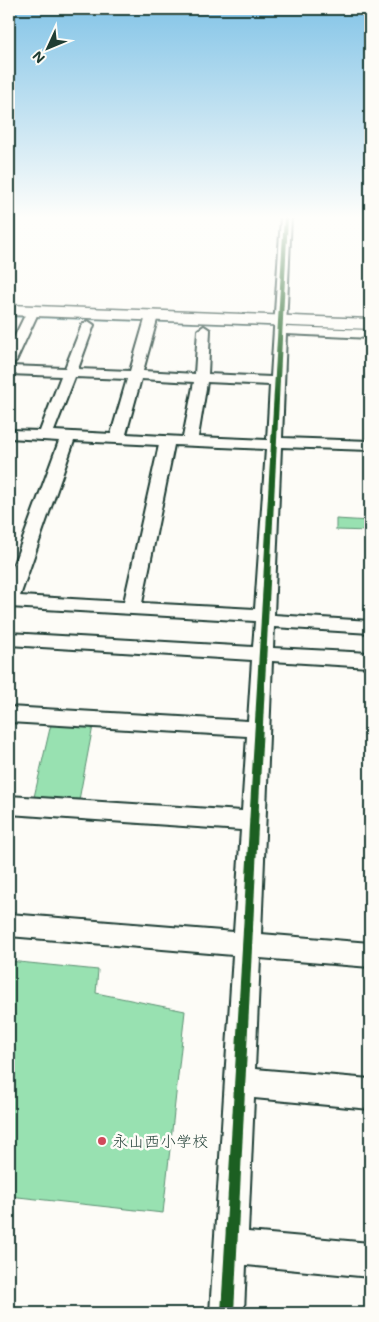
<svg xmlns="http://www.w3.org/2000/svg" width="379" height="1322" font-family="Mali,'Klee One',sans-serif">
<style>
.green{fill:#98e1b1;stroke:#5c8f72}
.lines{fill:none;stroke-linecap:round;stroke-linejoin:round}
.stream{stroke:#609c9f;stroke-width:2.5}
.minor-casing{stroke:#1f3d34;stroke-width:4}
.primary-casing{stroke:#1f3d34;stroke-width:3}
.minor{fill:#fdfcf7;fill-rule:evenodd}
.primary{fill:#fdfcf7;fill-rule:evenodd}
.cycleway-casing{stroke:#fdfcf7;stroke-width:3}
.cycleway{fill:#1b5e20;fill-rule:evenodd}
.poi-dot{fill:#d1495b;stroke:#fdfcf7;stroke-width:2}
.labels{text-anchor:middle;stroke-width:5;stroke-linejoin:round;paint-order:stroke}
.near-poi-label{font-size:16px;fill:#1f3d34;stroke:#fdfcf7;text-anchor:start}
</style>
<rect width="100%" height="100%" fill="#fdfcf7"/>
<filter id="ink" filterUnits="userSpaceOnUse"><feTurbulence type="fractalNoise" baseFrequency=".02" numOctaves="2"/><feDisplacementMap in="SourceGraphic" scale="10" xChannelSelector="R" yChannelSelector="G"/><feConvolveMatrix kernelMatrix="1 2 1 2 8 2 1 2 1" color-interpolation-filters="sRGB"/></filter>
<g filter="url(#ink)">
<path class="green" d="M 336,519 L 370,521 L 370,531 L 336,530 Z
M 51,724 L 93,726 L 79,800 L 34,797 Z
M 9,961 L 98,970 L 96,993 L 185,1011 L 163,1213 L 9,1196 Z"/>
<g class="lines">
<path class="stream" d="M 9,316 L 370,329"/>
<g class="minor-casing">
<path id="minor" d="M 281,217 L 291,217 L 286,327 L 370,330 L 370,338 L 286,334 L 282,438 L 370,441 L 370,450 L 281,447 L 274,615 L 370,621 L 370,633 L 274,627 L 273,648 L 370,653 L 370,667 L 272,661 L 261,934 L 370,943 L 370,967 L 260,958 L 255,1069 L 370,1079 L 370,1109 L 254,1098 L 248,1232 L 370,1243 L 370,1277 L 246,1265 L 244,1313 L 210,1313 L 233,955 L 9,936 L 9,914 L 234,932 L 241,830 L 9,814 L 9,796 L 242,811 L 247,736 L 9,722 L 9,707 L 248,721 L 252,660 L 9,645 L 9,633 L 253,647 L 255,621 L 9,607 L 9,577 L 59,441 L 9,438 L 9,430 L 40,431 L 61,376 L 9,374 L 9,366 L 65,368 L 82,325 L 88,321 L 94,325 L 78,369 L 130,371 L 146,316 L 152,312 L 158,316 L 143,371 L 195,374 L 198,330 L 204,326 L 210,330 L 208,374 L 271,377 ZM 75,377 L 127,379 L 111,434 L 54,431 ZM 141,379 L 194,382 L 183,437 L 126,434 ZM 207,382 L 270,385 L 267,440 L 198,437 ZM 74,441 L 159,445 L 124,602 L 20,596 ZM 174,445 L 266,449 L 255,609 L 142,603 Z
M 33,307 L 39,311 L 16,361 L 9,365 L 9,348 L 27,311 Z"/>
</g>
<g class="primary-casing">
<path id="primary" d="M 9,305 L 370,319 L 370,329 L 9,315 Z"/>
</g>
<use href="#minor" class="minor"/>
<use href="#primary" class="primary"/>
<g class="cycleway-casing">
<path id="cycleway" d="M 284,217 L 288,217 L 234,1313 L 221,1313 Z"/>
</g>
<use href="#cycleway" class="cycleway"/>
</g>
</g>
<linearGradient id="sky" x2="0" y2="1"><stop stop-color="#83c4e7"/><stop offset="0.54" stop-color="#fefefb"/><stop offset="1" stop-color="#fefefb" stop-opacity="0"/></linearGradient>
<rect width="379" height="402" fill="url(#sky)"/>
<circle class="poi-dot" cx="102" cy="1141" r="5"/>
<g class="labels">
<g class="near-poi-label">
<text x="112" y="1147">永山西小学校</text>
</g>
</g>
<rect width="379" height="1322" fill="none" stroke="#fdfcf7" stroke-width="30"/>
<rect x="15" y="15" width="349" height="1292" fill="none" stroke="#1f3d34" stroke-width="2" filter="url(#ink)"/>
<g transform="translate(48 48) rotate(226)" stroke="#fdfcf7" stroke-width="4" paint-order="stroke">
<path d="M0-4L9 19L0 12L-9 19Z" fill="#1f3d34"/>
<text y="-8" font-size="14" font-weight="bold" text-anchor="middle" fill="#1f3d34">N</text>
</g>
</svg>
